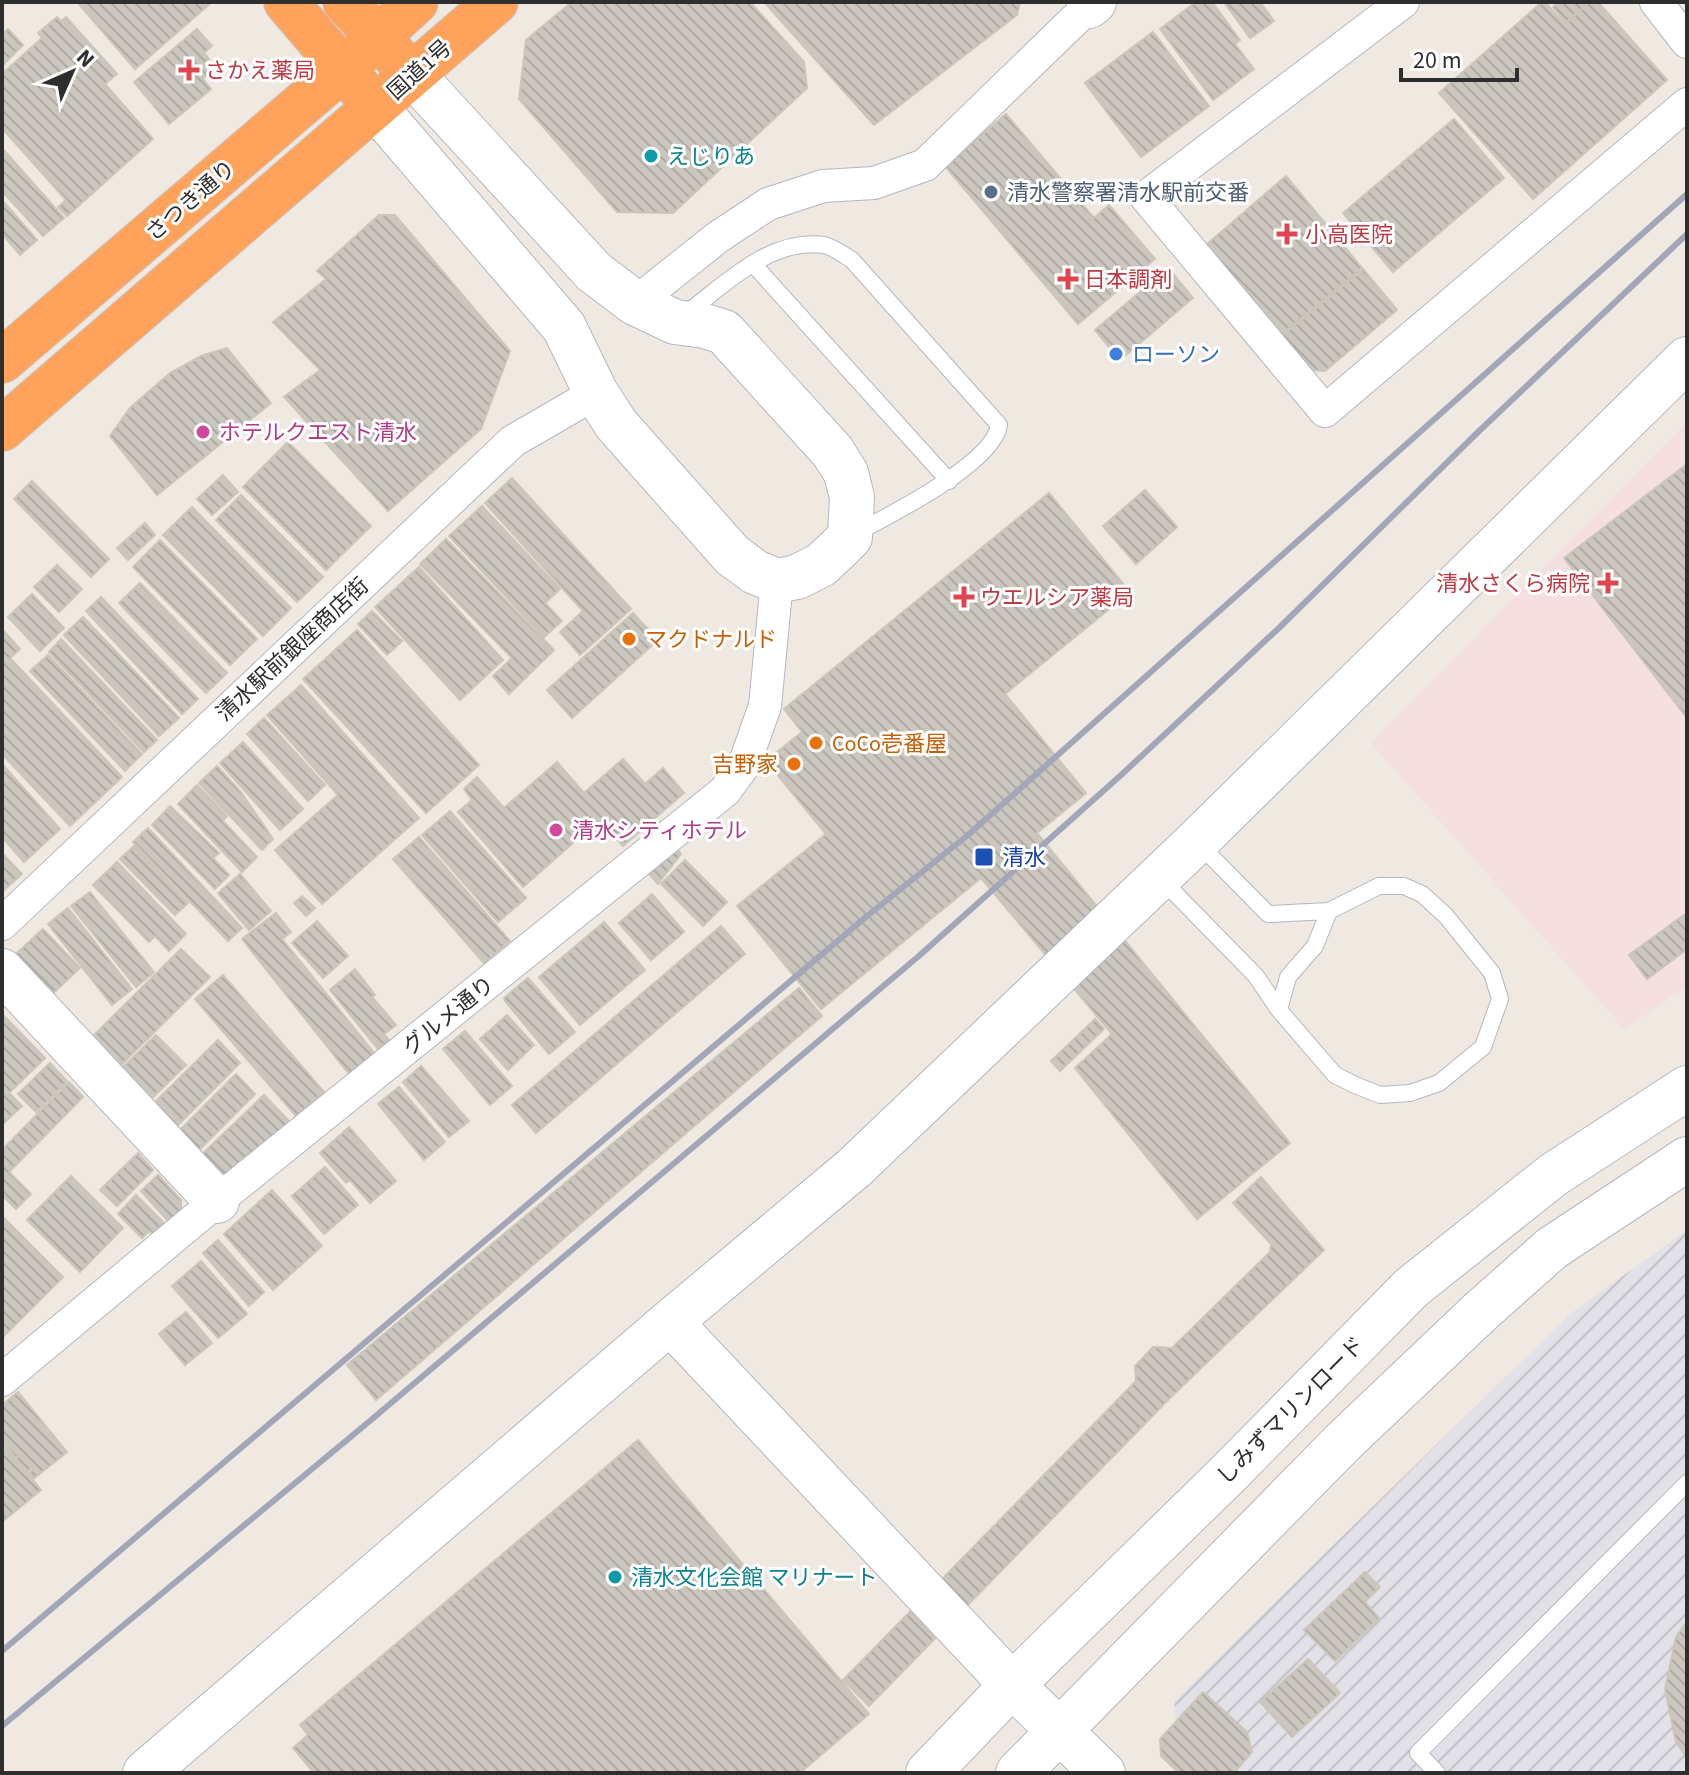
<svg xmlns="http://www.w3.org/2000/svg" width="1689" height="1775" font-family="'Source Sans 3','Noto Sans JP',sans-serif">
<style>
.industrial{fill:url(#industrial-furrows)}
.medical{fill:#f5dfe0}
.building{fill:url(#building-back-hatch);stroke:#cbc5ba;stroke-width:2}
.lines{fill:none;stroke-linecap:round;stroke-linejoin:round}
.lane-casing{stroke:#b4b7c1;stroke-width:18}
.street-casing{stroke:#b4b7c1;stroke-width:34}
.secondary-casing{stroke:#b4b7c1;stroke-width:46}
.highway-casing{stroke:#c9c9c9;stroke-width:46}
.lane{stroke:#fff;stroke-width:16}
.street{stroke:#fff;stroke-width:32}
.secondary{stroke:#fff;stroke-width:44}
.highway{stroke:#ffa35c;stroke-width:44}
.rail{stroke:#a3a6b8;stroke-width:6}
.health-dot{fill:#e0444e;stroke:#fff;stroke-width:3}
.culture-dot{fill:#0f9aa8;stroke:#fff;stroke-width:3}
.service-dot{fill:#5c6f8a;stroke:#fff;stroke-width:3}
.shop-dot{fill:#3f7fe0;stroke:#fff;stroke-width:3}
.hotel-dot{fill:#d1479c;stroke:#fff;stroke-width:3}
.food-dot{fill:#e8710a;stroke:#fff;stroke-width:3}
.transit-dot{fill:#1a4fb4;stroke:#fff;stroke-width:3}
.labels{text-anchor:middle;stroke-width:6;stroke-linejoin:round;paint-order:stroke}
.street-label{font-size:22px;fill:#2e2e2e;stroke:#fff}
.health-label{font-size:22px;fill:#be3a42;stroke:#fff;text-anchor:start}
.culture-label{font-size:22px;fill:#0d838f;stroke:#fff;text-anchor:start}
.service-label{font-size:22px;fill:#4e5e75;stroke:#fff;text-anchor:start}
.shop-label{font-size:22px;fill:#366cbe;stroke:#fff;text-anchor:start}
.hotel-label{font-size:22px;fill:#b23c85;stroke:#fff;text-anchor:start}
.food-label{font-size:22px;fill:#c56008;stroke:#fff;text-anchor:start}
.transit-label{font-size:22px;fill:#164399;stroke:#fff;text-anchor:start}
</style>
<defs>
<pattern id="industrial-furrows" width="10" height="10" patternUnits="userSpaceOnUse" patternTransform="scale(2)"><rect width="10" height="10" fill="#e3e1e8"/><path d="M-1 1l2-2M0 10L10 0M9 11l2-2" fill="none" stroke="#c3c1c7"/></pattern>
<pattern id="building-back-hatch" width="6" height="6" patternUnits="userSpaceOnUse" patternTransform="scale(2)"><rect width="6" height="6" fill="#cbc7bf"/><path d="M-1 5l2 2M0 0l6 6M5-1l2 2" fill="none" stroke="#afaba4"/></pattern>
</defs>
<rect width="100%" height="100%" fill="#efe9e1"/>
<path class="industrial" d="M 1687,1230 L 1687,1773 L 1181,1773 L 1174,1701 L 1570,1314 Z"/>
<path class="medical" d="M 1687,422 L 1687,985 L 1624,1029 L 1371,743 Z"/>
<path class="building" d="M 77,2 L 212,2 L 135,69 Z
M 572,2 L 750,2 L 804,62 L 807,88 L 673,213 L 617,212 L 519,99 L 526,40 Z
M 764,2 L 1020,2 L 1017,15 L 874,125 Z
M 1196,2 L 1212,2 L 1240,40 L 1235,44 L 1254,69 L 1213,100 L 1160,29 Z
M 1224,2 L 1260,2 L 1274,21 L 1250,38 Z
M 1542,2 L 1545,2 L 1564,24 L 1590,2 L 1598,2 L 1667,80 L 1533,199 L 1439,93 Z
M 1558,2 L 1590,2 L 1566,23 L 1553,7 Z
M 57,17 L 61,21 L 66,17 L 117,74 L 105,84 L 153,139 L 67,216 L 58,207 L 66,200 L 2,128 L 2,74 L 42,38 L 38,33 Z
M 8,29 L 23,45 L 2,66 L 2,35 Z
M 197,29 L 212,46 L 204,53 L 209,59 L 203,64 L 210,72 L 203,79 L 211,89 L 169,124 L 134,82 Z
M 1153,32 L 1209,106 L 1141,157 L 1085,83 Z
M 1006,114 L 1094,218 L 1109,205 L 1155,259 L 1078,324 L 945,166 Z
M 1454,119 L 1504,178 L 1393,272 L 1343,213 Z
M 2,148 L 64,218 L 43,236 L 2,191 Z
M 1286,176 L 1362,268 L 1281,335 L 1206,245 Z
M 2,200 L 37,240 L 20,255 L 2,234 Z
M 379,215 L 395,215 L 510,351 L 481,429 L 388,511 L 284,397 L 320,370 L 273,322 L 326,279 L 317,271 Z
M 1168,268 L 1193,298 L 1120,360 L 1095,330 Z
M 1363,269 L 1397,310 L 1325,371 L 1311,370 L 1282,336 Z
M 227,348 L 271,403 L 157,495 L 110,436 L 130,408 L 170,373 L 201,356 Z
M 288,442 L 371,526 L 326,570 L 243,487 Z
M 1687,464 L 1687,718 L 1564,558 Z
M 223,475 L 238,492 L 212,515 L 197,499 Z
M 512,478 L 631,609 L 580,655 L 560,632 L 583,611 L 485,503 Z
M 32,481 L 109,559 L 91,577 L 14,499 Z
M 1145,490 L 1177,527 L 1136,564 L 1103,526 Z
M 1049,493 L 1130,592 L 1005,694 L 1086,793 L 1037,833 L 1290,1143 L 1197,1219 L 1075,1068 L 1112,1034 L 981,878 L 821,1009 L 737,906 L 826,834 L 766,761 L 802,732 L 784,709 Z
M 241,495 L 323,577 L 297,602 L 216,520 Z
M 482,506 L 560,589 L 545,603 L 562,621 L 544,637 L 449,536 Z
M 192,507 L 291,608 L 263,636 L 163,535 Z
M 145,523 L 155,535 L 128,560 L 117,548 Z
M 446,539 L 554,650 L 509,694 L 493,676 L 512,658 L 420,564 Z
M 160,540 L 257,639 L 230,665 L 133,567 Z
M 57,565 L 82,589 L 59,612 L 34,587 Z
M 419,567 L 503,660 L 460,700 L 375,607 Z
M 140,583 L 227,673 L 206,693 L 119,603 Z
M 32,594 L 64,628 L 40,651 L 8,617 Z
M 101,597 L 198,699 L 182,714 L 86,611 Z
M 372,611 L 402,641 L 387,655 L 358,624 Z
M 633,613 L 658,640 L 572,718 L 547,690 Z
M 83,617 L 179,718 L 159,736 L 64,635 Z
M 2,629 L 20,649 L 10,658 L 122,777 L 70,826 L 2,754 Z
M 357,630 L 479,765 L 426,813 L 303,679 Z
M 61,639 L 157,740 L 144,752 L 49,652 Z
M 48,655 L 142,754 L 125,771 L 30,671 Z
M 301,685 L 419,818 L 322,904 L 275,850 L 338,795 L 267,715 Z
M 264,718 L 325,785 L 308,801 L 247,734 Z
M 243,742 L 303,809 L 280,830 L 220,763 Z
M 623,759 L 645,784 L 663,768 L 684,793 L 623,846 L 611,833 L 603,840 L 591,827 L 523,887 L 458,812 L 472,800 L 464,789 L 477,777 L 504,808 L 557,762 L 584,793 Z
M 2,764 L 60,829 L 24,862 L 2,837 Z
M 217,766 L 241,792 L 273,839 L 262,850 L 199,783 Z
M 197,785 L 227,816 L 223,821 L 257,857 L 242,872 L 178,804 Z
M 170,806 L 219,853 L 213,858 L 229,875 L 215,889 L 152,825 Z
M 450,811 L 526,898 L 498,922 L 422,835 Z
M 148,828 L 242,928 L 228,941 L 133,842 Z
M 419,837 L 510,941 L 484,963 L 393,859 Z
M 134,846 L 188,903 L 175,915 L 120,859 Z
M 677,849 L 681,854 L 658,884 L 649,874 Z
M 2,853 L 22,874 L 2,892 Z
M 685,860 L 727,902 L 703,926 L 661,884 Z
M 117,862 L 186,934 L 169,951 L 155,936 L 149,942 L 93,885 Z
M 240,874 L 271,911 L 249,930 L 218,893 Z
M 90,892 L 154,972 L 136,987 L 71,906 Z
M 652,894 L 684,932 L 651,960 L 619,923 Z
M 302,896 L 315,908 L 306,916 L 294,903 Z
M 68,908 L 132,989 L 112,1005 L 48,924 Z
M 276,913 L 291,932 L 282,939 L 375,1054 L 349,1074 L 242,939 Z
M 1684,915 L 1687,919 L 1687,949 L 1647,979 L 1629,955 Z
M 317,921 L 348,956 L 323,978 L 292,943 Z
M 604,922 L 645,970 L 580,1025 L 539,977 Z
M 721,926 L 745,954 L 536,1133 L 512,1105 Z
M 43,929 L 80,968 L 48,998 L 18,967 L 17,953 Z
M 181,949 L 210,977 L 119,1067 L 90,1039 Z
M 355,969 L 375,995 L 372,997 L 396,1025 L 384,1034 L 389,1040 L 378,1049 L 330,990 Z
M 223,975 L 324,1092 L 296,1116 L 195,999 Z
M 528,978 L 575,1032 L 549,1054 L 505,1001 L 504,998 Z
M 799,988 L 822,1016 L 376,1400 L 347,1365 Z
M 2,1014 L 45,1058 L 9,1093 L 22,1106 L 2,1125 Z
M 507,1015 L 534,1045 L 508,1070 L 480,1039 Z
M 1095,1019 L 1104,1029 L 1060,1071 L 1051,1061 Z
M 465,1031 L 512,1086 L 490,1105 L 443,1049 Z
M 156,1035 L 186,1065 L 146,1104 L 117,1073 Z
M 218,1040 L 240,1063 L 171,1132 L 148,1109 Z
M 50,1063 L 67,1081 L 36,1112 L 18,1094 Z
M 421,1066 L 469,1121 L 449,1137 L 403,1082 Z
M 236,1074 L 255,1094 L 194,1155 L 175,1135 Z
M 69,1082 L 83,1097 L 9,1172 L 31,1194 L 16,1209 L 2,1195 L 2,1150 Z
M 399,1087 L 445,1142 L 424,1160 L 378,1104 Z
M 264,1095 L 292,1124 L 234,1179 L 216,1178 L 197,1159 Z
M 349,1127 L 396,1181 L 370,1203 L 350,1180 L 346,1183 L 320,1153 Z
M 138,1153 L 153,1170 L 117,1206 L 100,1190 Z
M 325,1167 L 358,1205 L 324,1234 L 292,1196 Z
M 158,1175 L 181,1200 L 181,1211 L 168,1221 L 141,1191 Z
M 71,1176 L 123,1228 L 80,1272 L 27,1220 Z
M 1261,1177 L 1324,1250 L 1171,1397 L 869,1706 L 843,1680 L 1136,1381 L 1135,1366 L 1153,1347 L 1172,1348 L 1270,1252 L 1271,1244 L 1233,1203 Z
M 272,1190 L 322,1246 L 273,1290 L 224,1234 Z
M 136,1195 L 164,1223 L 153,1234 L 149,1231 L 142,1238 L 118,1214 Z
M 4,1218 L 63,1277 L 2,1338 L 2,1220 Z
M 218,1240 L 264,1292 L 249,1306 L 203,1253 Z
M 201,1261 L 247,1314 L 218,1338 L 172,1286 Z
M 186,1312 L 212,1343 L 185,1365 L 159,1334 Z
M 18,1392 L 67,1452 L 33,1479 L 29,1473 L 34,1468 L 22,1453 L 16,1458 L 2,1441 L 2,1405 Z
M 638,1440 L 869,1714 L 800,1773 L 314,1773 L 293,1748 L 308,1735 L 300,1725 Z
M 2,1442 L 16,1459 L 23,1455 L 32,1467 L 27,1472 L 41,1490 L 2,1522 Z
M 1365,1572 L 1380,1587 L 1365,1602 L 1379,1618 L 1335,1661 L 1304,1630 Z
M 1687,1621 L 1687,1758 L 1676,1742 L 1665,1689 L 1676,1637 Z
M 1308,1659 L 1340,1693 L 1292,1737 L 1260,1702 Z
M 1203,1692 L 1247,1732 L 1252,1752 L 1234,1773 L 1179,1773 L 1161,1756 L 1160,1739 Z"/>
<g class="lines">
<g class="lane-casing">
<path id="lane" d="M 753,264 L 949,481
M 683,316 C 723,286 770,237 824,245 C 833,247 844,255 852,260 L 999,425 C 994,463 890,515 856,533
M 1160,878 L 1256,976 L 1279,1010 L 1335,1075 L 1355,1085 L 1380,1095 L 1410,1093 L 1439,1083 L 1483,1047 L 1500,999 L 1492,973 L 1446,916 L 1422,894 L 1404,886 L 1379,886 L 1329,911 L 1268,914 L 1198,843
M 1279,1010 L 1288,977 L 1315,946 L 1329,911
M 1437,1773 L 1418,1753 L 1687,1483"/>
</g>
<g class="street-casing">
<path id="street" d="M 1403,2 L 1146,197 L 1325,411 L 1687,104
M 1656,2 L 1687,42
M 635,303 L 718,237 L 768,204 L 823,186 L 874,183 L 925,165 L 1089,6 L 1085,2
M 2,924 L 513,441 L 596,393
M 2,1380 L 217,1201 L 725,791 L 744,765 L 765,706 L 777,581"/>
</g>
<g class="secondary-casing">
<path id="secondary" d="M 1089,6 L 1094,2
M 376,108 L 564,327 L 596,393 L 616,424 L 732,555 L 755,572 L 777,581 L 797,577 L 821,565 L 837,550 L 850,537 L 852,497 L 846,473 L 833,452 L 724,332 L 705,326 L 675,322 L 635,303 L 594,272 L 412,74
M 2,971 L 217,1201
M 670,1322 L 1012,1685 L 1103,1773
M 145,1773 L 670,1322 L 854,1168 L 1197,841 L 1687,359
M 928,1773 L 1012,1685 L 1227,1475 L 1411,1288 L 1553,1175 L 1687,1088
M 1018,1773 L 1343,1442 L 1480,1312 L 1552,1248 L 1687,1159"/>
</g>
<g class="highway-casing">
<path id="highway" d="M 286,2 L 361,90
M 345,2 L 397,58
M 2,361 L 343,69 L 416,2
M 2,429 L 496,2"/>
</g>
<use href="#lane" class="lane"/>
<use href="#street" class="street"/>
<use href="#secondary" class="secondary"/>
<use href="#highway" class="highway"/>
<path class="rail" d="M 2,1651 L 867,916 L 968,835 L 1687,194
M 2,1726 L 371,1420 L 920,955 L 1120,776 L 1280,627 L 1476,434 L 1687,234"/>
</g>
<g class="health-dot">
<path d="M185 58h8v8h8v8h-8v8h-8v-8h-8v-8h8z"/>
<path d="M1283 222h8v8h8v8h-8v8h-8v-8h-8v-8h8z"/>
<path d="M1064 267h8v8h8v8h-8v8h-8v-8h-8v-8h8z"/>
<path d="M1604 571h8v8h8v8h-8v8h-8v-8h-8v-8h8z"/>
<path d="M960 585h8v8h8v8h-8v8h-8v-8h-8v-8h8z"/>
</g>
<g class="culture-dot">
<circle cx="651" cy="156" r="8"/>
<circle cx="615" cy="1577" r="8"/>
</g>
<circle class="service-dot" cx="991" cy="192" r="8"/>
<circle class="shop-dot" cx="1116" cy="354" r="8"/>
<g class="hotel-dot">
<circle cx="203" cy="432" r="8"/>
<circle cx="556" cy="830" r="8"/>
</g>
<g class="food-dot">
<circle cx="629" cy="639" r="8"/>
<circle cx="816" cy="743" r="8"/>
<circle cx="794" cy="764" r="8"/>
</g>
<rect class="transit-dot" x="974" y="847" width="20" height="20" rx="4"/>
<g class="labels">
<g class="street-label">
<text transform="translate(419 69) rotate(-42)" y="8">国道1号</text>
<text transform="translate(190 200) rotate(-41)" y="8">さつき通り</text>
<text transform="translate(292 649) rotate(-43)" y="8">清水駅前銀座商店街</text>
<text transform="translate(448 1015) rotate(-39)" y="8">グルメ通り</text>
<text transform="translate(1290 1410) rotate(-45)" y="8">しみずマリンロード</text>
</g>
<g class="health-label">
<text x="205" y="78">さかえ薬局</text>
<text x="1305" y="242">小高医院</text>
<text x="1084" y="287">日本調剤</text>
<text x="1590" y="591" text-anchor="end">清水さくら病院</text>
<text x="980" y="605">ウエルシア薬局</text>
</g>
<g class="culture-label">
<text x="667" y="164">えじりあ</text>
<text x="631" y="1585">清水文化会館 マリナート</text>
</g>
<g class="service-label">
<text x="1007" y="200">清水警察署清水駅前交番</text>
</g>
<g class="shop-label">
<text x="1132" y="362">ローソン</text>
</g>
<g class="hotel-label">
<text x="219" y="440">ホテルクエスト清水</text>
<text x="572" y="838">清水シティホテル</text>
</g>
<g class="food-label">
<text x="645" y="647">マクドナルド</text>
<text x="832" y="751">CoCo壱番屋</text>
<text x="778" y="772" text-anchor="end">吉野家</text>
</g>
<g class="transit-label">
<text x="1002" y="865">清水</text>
</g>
</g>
<rect width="1689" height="1775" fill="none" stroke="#2e2e2e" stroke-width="8"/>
<g transform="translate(72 72) rotate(45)" stroke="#ffffff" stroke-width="6" paint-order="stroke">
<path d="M0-6L14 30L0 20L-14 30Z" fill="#2e2e2e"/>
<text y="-12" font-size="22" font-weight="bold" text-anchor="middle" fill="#2e2e2e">N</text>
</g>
<path d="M1401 68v12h116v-12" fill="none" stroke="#2e2e2e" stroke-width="4"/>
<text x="1413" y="68" font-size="24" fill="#2e2e2e" stroke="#ffffff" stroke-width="6" paint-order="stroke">20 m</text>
</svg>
